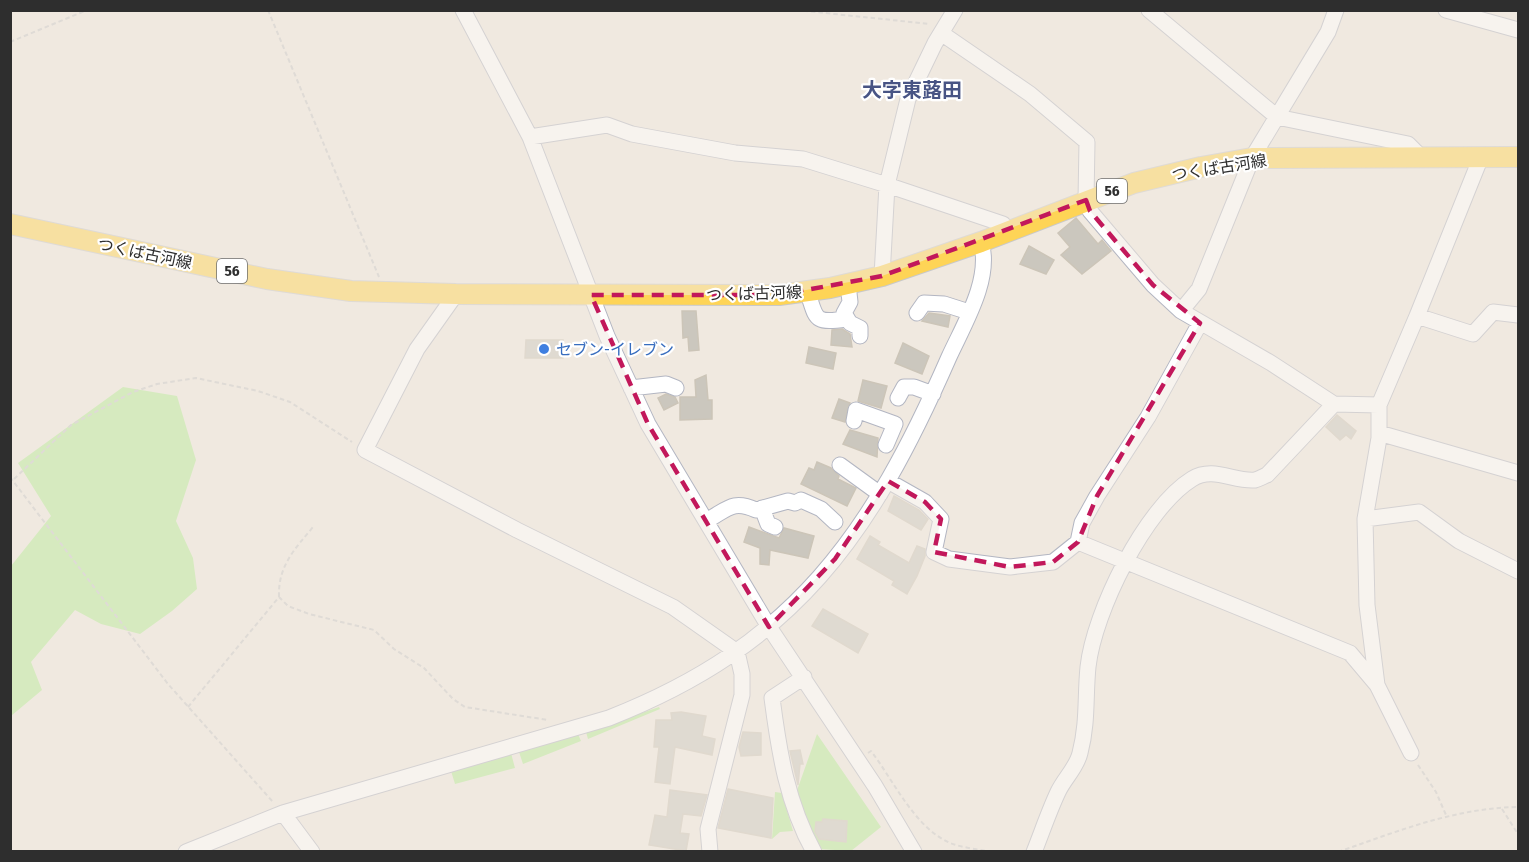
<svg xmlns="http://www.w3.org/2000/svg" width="1529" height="862" font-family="'Fira Sans Condensed','Noto Sans JP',sans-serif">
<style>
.green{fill:#b6eb98}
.building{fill:#cbc7be;stroke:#ccc5b8;stroke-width:1.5}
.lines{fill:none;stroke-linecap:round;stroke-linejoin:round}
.minor-casing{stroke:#b3b6c2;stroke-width:17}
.major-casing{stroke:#c9c9c9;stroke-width:22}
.path{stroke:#c9c9c9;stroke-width:2;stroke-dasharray:4.5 3;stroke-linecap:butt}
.minor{stroke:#fff;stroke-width:15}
.major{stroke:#fed456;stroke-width:20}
.marked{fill:none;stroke:#c2185b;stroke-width:4.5;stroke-dasharray:12 8;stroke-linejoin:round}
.shop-dot{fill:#3f7fe0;stroke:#fff;stroke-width:2}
.labels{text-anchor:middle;stroke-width:4.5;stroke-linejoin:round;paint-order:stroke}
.shield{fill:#fff;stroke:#6d6d6d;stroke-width:1.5}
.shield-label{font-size:15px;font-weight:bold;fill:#2e2e2e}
.street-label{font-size:16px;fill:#2e2e2e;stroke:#fff}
.shop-label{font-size:16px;fill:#366cbe;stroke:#fff;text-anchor:start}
.quarter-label{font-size:20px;font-weight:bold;fill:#485484;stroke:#fff}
</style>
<rect width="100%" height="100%" fill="#f0e9e0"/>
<path class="green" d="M 123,387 L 177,396 L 196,460 L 176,521 L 193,558 L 197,589 L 172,611 L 140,634 L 101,624 L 75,610 L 31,662 L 42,690 L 11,716 L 11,566 L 51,516 L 18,463 Z
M 659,707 L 660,709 L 588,739 L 586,732 Z
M 578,734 L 581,741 L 523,764 L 519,752 Z
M 817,734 L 881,827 L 851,851 L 818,849 L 795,796 Z
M 511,753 L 515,768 L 455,784 L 451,771 Z
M 775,792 L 782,793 L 793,831 L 780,832 L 772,839 Z"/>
<path class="building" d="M 1076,218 L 1098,244 L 1102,240 L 1111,251 L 1082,274 L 1061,255 L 1070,247 L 1058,233 Z
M 1029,246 L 1054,260 L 1046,274 L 1020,264 Z
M 682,311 L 696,311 L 699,350 L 689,351 L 688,337 L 683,338 Z
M 929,313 L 950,316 L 948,327 L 922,321 Z
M 842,329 L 850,334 L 852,347 L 831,345 L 832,330 Z
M 526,340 L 563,340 L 563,358 L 525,358 Z
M 903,343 L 929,356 L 922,374 L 895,363 Z
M 809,347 L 836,353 L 833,369 L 806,363 Z
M 706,375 L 708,400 L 712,400 L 712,419 L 680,420 L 680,397 L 696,397 L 695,380 Z
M 863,380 L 887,386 L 881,408 L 858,401 Z
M 666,394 L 675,397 L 678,403 L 664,410 L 658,398 Z
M 839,399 L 850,403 L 845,422 L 832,418 Z
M 1337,415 L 1356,431 L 1351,439 L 1346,435 L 1340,440 L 1326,427 Z
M 850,430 L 878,438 L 877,457 L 843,444 Z
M 817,462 L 831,468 L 839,476 L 838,479 L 856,488 L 847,506 L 801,484 L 809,468 L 814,470 Z
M 894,496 L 919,510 L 928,519 L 921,530 L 888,511 Z
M 749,527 L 779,538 L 784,528 L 814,536 L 808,558 L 770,550 L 769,565 L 760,564 L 760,548 L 744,542 Z
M 870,536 L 880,542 L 878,545 L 909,563 L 917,546 L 925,549 L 925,556 L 917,576 L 907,594 L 892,585 L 894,581 L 857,559 Z
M 823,609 L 868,634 L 858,653 L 812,626 Z
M 681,712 L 706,716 L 702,736 L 715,739 L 712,755 L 675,747 L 670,784 L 655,782 L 659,747 L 654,747 L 656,720 L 672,720 L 671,713 Z
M 743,732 L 761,733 L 761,755 L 741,756 L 739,747 Z
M 800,750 L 803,764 L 800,764 L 798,785 L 790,751 Z
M 728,789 L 773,798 L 771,838 L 718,828 Z
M 670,790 L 707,795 L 701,816 L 683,814 L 680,833 L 689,834 L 686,851 L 649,845 L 655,815 L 667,817 Z
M 823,819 L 847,821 L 846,842 L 819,839 L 815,832 L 816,822 L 822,822 Z"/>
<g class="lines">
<g class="minor-casing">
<path id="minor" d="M 463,10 L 530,137 L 607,336 L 648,424 L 769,627 L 875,786 L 914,852
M 955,10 L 935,43 L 908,99 L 887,185 L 1003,224 L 1008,232
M 1149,10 L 1277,117 L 1408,144 L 1420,156
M 1446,10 L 1518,30
M 941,33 L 1030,94 L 1087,142 L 1086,200 L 1090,211 L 1153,285 L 1181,311 L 1271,363 L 1334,404
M 530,137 L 607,125 L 632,134 L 735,153 L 803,159 L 887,185 L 882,276
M 1481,157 L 1417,316 L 1473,334 L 1493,312 L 1518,315
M 848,284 L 850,302 L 844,313 L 850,323 L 860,328 L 860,336
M 807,291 C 817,318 812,324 846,319
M 456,294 L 417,349 L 365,450 L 517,530 L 673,607 L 737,652 L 742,674 L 742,695 L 708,829 L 710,852
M 1181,311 L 1199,289 L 1252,158 L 1328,32 L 1336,10
M 917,313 L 924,303 L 944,304 L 969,312
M 631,388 L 666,384 L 676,388
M 898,398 L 904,387 L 914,387 L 933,394
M 854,421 L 856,410 L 895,424 L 886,445
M 1379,433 L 1518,473
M 840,465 L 880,494
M 888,481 L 925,502 L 941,519 L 934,552 L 949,559 L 1010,567 L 1053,562 L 1078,542 L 1082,523 L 1097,496 L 1148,417 L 1200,323
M 762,508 L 768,524 L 775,527
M 1365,519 L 1419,512 L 1459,541 L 1518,571
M 706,521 C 727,510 732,499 756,510 L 788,501 L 795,503 L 801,500 L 821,509 L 835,522
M 1078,542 L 1350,653 L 1377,685
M 804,677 L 772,698 C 779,752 787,803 814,852
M 1411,753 L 1377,685 L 1367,605 L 1365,519 L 1379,438 L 1379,405 L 1417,316
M 283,813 L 312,852
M 186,852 L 283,813 L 609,718 C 795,645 871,535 949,357 C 964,324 992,279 981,242
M 1034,852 C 1042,832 1049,811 1058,792 C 1064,779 1077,767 1080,753 C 1088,722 1085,697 1088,667 C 1094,612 1145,508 1192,479 C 1213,466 1234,482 1255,480 C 1259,479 1264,476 1267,475 L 1334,404 L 1379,405"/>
</g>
<g class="major-casing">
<path id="major" d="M 10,224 L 267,279 L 351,291 L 456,294 L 779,295 L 830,288 L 882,276 L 981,242 L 1134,183 L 1201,167 L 1252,158 L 1518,157"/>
</g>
<path class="path" d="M 268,10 L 379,277
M 796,10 L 930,24
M 10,42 L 87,10
M 10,477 L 168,684 L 273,802
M 14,479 L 71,425 L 133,392 L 157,384 L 196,378 L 258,391 L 290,402 L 352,442
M 279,597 C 278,566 294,550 313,527
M 188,707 L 279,597 L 288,606 L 309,614 L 374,630 L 394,649 L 424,668 L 453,699 L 465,707 L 548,720
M 868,753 L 871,751 C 894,781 914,827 950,843 C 963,848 978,849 991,852
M 1418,765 L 1436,792 L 1446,815
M 1502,809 L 1518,834
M 1338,852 C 1398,831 1455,808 1518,807"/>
<use href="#minor" class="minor"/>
<use href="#major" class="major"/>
</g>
<path d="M0 0H1529V862H0ZM 1086,200 L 1090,211 L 1153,285 L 1200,323 L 1097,496 L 1078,542 L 1053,562 L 1010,567 L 934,552 L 941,519 L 925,502 L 888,481 L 835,559 L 769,627 L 648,424 L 591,295 L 779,295 L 882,276 Z" fill="#f0e9e0" fill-opacity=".55" fill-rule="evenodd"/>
<path class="marked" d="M 1086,200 L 1090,211 L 1153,285 L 1200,323 L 1097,496 L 1078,542 L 1053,562 L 1010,567 L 934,552 L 941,519 L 925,502 L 888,481 L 835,559 L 769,627 L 648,424 L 591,295 L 779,295 L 882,276 Z"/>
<circle class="shop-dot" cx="544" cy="349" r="6"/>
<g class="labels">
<g class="shield">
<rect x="1097" y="179" width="30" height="24" rx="4.5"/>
<rect x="217" y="259" width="30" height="24" rx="4.5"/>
</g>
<g class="shield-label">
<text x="1112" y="196">56</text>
<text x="232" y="276">56</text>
</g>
<g class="street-label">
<text transform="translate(1219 167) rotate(-9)" y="6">つくば古河線</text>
<text transform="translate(145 253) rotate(12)" y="6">つくば古河線</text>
<text transform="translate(754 293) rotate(-2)" y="6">つくば古河線</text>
</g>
<g class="shop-label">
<text x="556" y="355">セブン-イレブン</text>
</g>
<g class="quarter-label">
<text x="912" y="97">大字東蕗田</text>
</g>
</g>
<rect width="1529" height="862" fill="none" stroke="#2e2e2e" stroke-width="24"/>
</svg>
